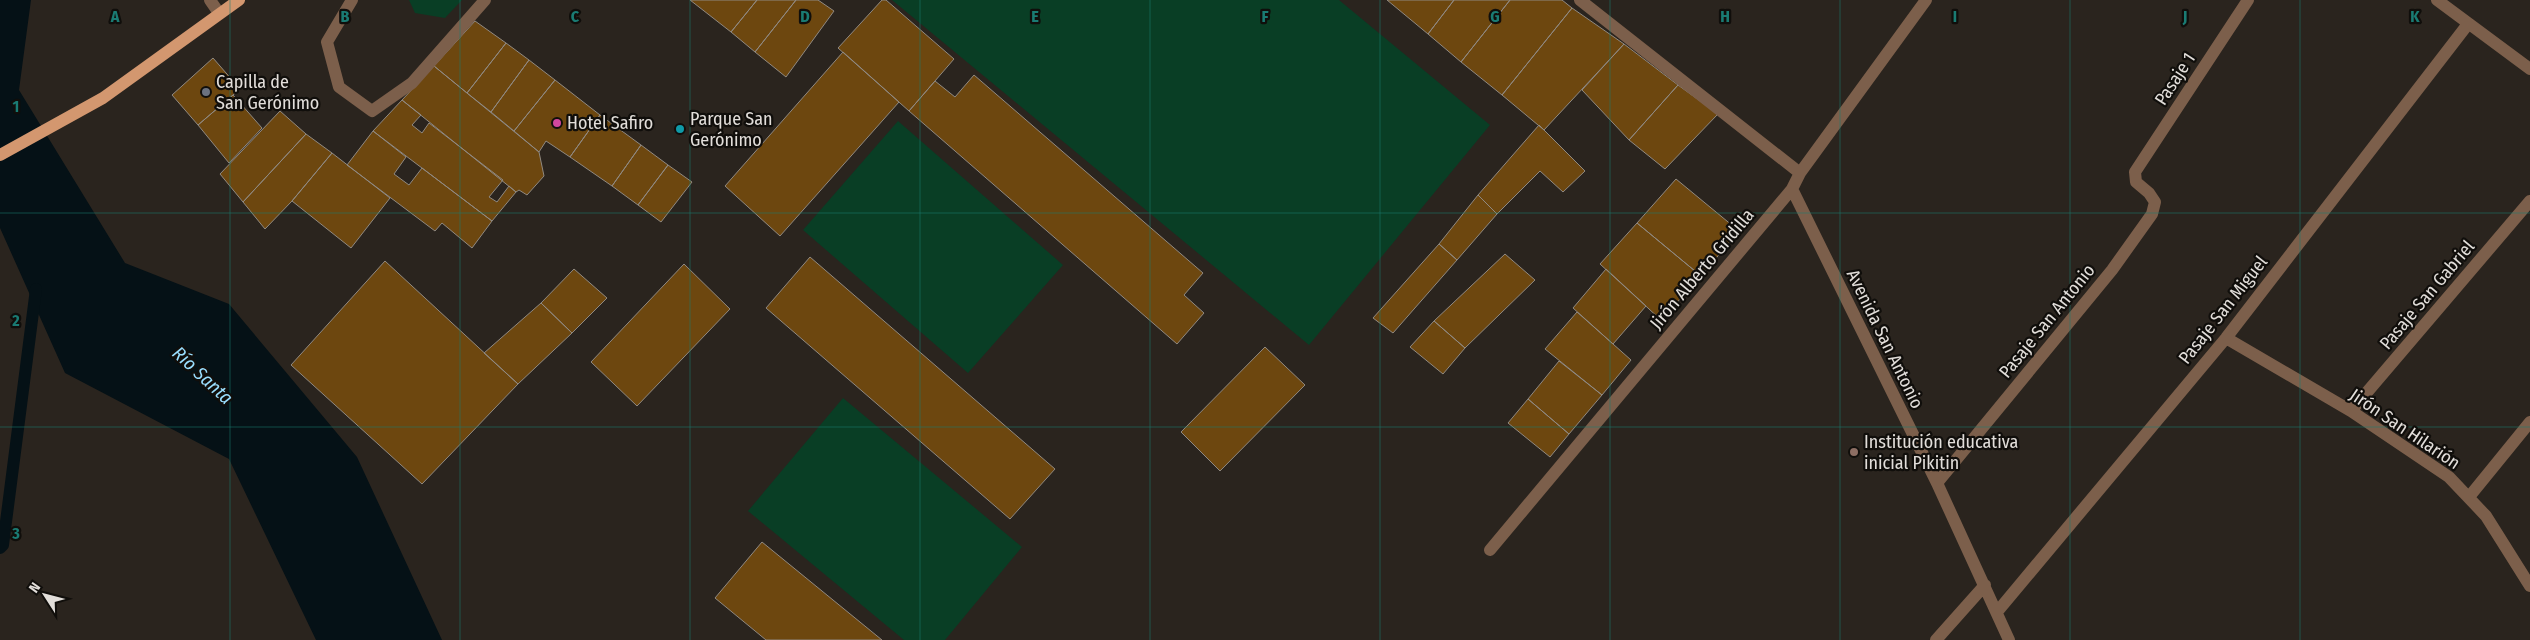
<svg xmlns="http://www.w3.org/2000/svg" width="2530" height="640" font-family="'Fira Sans Condensed',sans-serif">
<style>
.green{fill:#093e25}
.water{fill:#051116}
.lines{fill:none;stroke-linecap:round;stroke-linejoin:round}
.stream{stroke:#051116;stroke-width:12}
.building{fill:#6d470f;stroke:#908981}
.minor{stroke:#7c5f4b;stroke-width:12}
.major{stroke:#d3976f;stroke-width:12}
.grid{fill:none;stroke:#1a7b73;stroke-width:1;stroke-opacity:0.55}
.worship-dot{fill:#6b7280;stroke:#100e0b;stroke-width:2}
.hotel-dot{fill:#d1479c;stroke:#100e0b;stroke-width:2}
.culture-dot{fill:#0f9aa8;stroke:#100e0b;stroke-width:2}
.education-dot{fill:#8d6e63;stroke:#100e0b;stroke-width:2}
.labels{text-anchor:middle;stroke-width:4.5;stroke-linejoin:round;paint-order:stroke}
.street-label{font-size:18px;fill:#e2deda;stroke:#100e0b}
.poi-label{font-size:18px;fill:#e2deda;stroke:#100e0b;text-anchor:start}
.water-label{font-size:19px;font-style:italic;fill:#99ddfd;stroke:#100e0b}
.grid-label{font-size:16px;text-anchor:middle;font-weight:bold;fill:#1a7b73;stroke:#100e0b;stroke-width:4.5;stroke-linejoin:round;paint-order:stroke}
</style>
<rect width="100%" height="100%" fill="#2a241e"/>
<path class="green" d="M 409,0 L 462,0 L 445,18 L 415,13 Z
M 892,0 L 1339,0 L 1490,125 L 1309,345 Z
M 898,121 L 1063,265 L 968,373 L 803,230 Z
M 843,398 L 1022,547 L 945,640 L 904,640 L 748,511 Z"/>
<path class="water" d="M 0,0 L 31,0 L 19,90 L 125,263 L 229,304 L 357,457 L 442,640 L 316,640 L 229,459 L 65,373 L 0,228 Z"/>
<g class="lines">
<path class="stream" d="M 0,548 L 3,545 L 36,289"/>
</g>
<path class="building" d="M 690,0 L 757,0 L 731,32 Z
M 757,0 L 796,0 L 755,52 L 731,32 Z
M 796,0 L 818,0 L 834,11 L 786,77 L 755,52 Z
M 882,0 L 886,0 L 954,59 L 909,111 L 838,48 Z
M 1387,0 L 1454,0 L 1428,34 Z
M 1454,0 L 1510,0 L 1461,62 L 1428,34 Z
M 1510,0 L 1562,0 L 1572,8 L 1502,95 L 1461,62 Z
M 1572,8 L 1624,44 L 1544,130 L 1502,95 Z
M 475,21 L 506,43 L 467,93 L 434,66 Z
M 506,43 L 529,60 L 491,112 L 467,93 Z
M 1624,44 L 1678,85 L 1629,140 L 1582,90 Z
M 843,52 L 899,102 L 780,236 L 725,186 Z
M 213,58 L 240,89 L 198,125 L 172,95 Z
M 529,60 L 555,80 L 514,131 L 491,112 Z
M 434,66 L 539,152 L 544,176 L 527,195 L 519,190 L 516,192 L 402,100 Z
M 974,75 L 1203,273 L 1184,295 L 1204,313 L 1177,344 L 909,111 L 935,81 L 955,97 Z
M 555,80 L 600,115 L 570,157 L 546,141 L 539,152 L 514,131 Z
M 1678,85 L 1718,114 L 1665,169 L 1629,140 Z
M 233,95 L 262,128 L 229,163 L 198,125 Z
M 402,100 L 421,115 L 412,125 L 422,133 L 429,123 L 503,180 L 489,197 L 497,202 L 509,186 L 516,192 L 492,221 L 373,131 Z
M 280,111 L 306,134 L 243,202 L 220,174 Z
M 600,115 L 641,145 L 612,186 L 570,157 Z
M 1539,125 L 1585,171 L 1563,192 L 1540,171 L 1497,214 L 1478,195 Z
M 373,131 L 406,157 L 394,174 L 409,185 L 422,168 L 492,221 L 472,248 L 442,223 L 435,231 L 347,165 Z
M 306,134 L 332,153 L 292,201 L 265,229 L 243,202 Z
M 641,145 L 668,165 L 638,205 L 612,186 Z
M 332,153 L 390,198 L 351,248 L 292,201 Z
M 668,165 L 692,182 L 661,222 L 638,205 Z
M 1676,179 L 1739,231 L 1701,276 L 1637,223 Z
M 1478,195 L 1497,214 L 1457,260 L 1439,244 Z
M 1637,223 L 1701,276 L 1661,320 L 1600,264 Z
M 1439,244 L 1457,260 L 1393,333 L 1373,318 Z
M 1505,254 L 1535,280 L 1465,348 L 1434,321 Z
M 810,257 L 1055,469 L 1010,519 L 766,308 Z
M 385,261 L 518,384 L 422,484 L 291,365 Z
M 684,264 L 730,309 L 637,406 L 591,362 Z
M 574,269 L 607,298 L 572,333 L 541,303 Z
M 1606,269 L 1646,306 L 1613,344 L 1573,308 Z
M 541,303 L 572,333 L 518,384 L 484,353 Z
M 1577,312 L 1631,360 L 1602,395 L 1545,349 Z
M 1434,321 L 1465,348 L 1443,374 L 1410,347 Z
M 1265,347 L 1305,385 L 1220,471 L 1181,432 Z
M 1559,361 L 1602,395 L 1569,434 L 1528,399 Z
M 1528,399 L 1569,434 L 1550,457 L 1508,423 Z
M 762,542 L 882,640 L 766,640 L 715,598 Z"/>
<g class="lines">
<path class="minor" d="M 210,0 L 219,13
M 352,0 L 327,42 L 339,87 L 372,111 L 412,83 L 485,0
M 1580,0 L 1800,173
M 2437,0 L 2530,69
M 1792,189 L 1937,483 L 2009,640
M 2226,338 L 2351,411 L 2449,477 L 2486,516 L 2530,586
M 2351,411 L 2530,201
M 1937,483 L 2112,270 L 2152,214 L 2155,202 L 2149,193 L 2136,182 L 2135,172 L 2248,0
M 2469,497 L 2530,422
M 1490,550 L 1792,189 L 1800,173 L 1926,0
M 1997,612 L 2226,338 L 2468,24
M 1936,640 L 1985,585"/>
<path class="major" d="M 0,155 L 103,98 L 239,0"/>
</g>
<path class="grid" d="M 230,0 L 230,640M 460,0 L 460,640M 690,0 L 690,640M 920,0 L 920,640M 1150,0 L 1150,640M 1380,0 L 1380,640M 1610,0 L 1610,640M 1840,0 L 1840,640M 2070,0 L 2070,640M 2300,0 L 2300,640M 0,213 L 2530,213M 0,427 L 2530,427"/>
<circle class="worship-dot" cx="206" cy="92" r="5"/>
<circle class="hotel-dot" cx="557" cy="123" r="5"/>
<circle class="culture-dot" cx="680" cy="129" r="5"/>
<circle class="education-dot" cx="1854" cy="452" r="5"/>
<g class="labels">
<g class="street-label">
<text transform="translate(2175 79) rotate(-57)" y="6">Pasaje 1</text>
<text transform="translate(1702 269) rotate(-50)" y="6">Jirón Alberto Gridilla</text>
<text transform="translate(2427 295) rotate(-50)" y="6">Pasaje San Gabriel</text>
<text transform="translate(2223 310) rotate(-52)" y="6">Pasaje San Miguel</text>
<text transform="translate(2047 321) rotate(-51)" y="6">Pasaje San Antonio</text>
<text transform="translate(1885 339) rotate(64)" y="6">Avenida San Antonio</text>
<text transform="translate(2405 429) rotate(34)" y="6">Jirón San Hilarión</text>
</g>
<g class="poi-label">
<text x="216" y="88">Capilla de<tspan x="216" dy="21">San Gerónimo</tspan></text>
<text x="690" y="125">Parque San<tspan x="690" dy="21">Gerónimo</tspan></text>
<text x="567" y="129">Hotel Safiro</text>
<text x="1864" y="448">Institución educativa<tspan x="1864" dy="21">inicial Pikitin</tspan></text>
</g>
<g class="water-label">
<text transform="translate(203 375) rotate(43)" y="7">Río Santa</text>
</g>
</g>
<g class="grid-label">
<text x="115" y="22">A</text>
<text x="345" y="22">B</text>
<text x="575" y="22">C</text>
<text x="805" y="22">D</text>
<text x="1035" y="22">E</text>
<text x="1265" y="22">F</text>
<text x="1495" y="22">G</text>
<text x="1725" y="22">H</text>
<text x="1955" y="22">I</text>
<text x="2185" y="22">J</text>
<text x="2415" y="22">K</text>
<text x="16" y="112">1</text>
<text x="16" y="326">2</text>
<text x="16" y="539">3</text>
</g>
<g transform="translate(45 595) rotate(306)" stroke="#100e0b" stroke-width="4" paint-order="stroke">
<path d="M0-4L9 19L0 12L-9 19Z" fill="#e2deda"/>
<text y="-8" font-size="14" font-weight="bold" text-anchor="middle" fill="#e2deda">N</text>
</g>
</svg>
